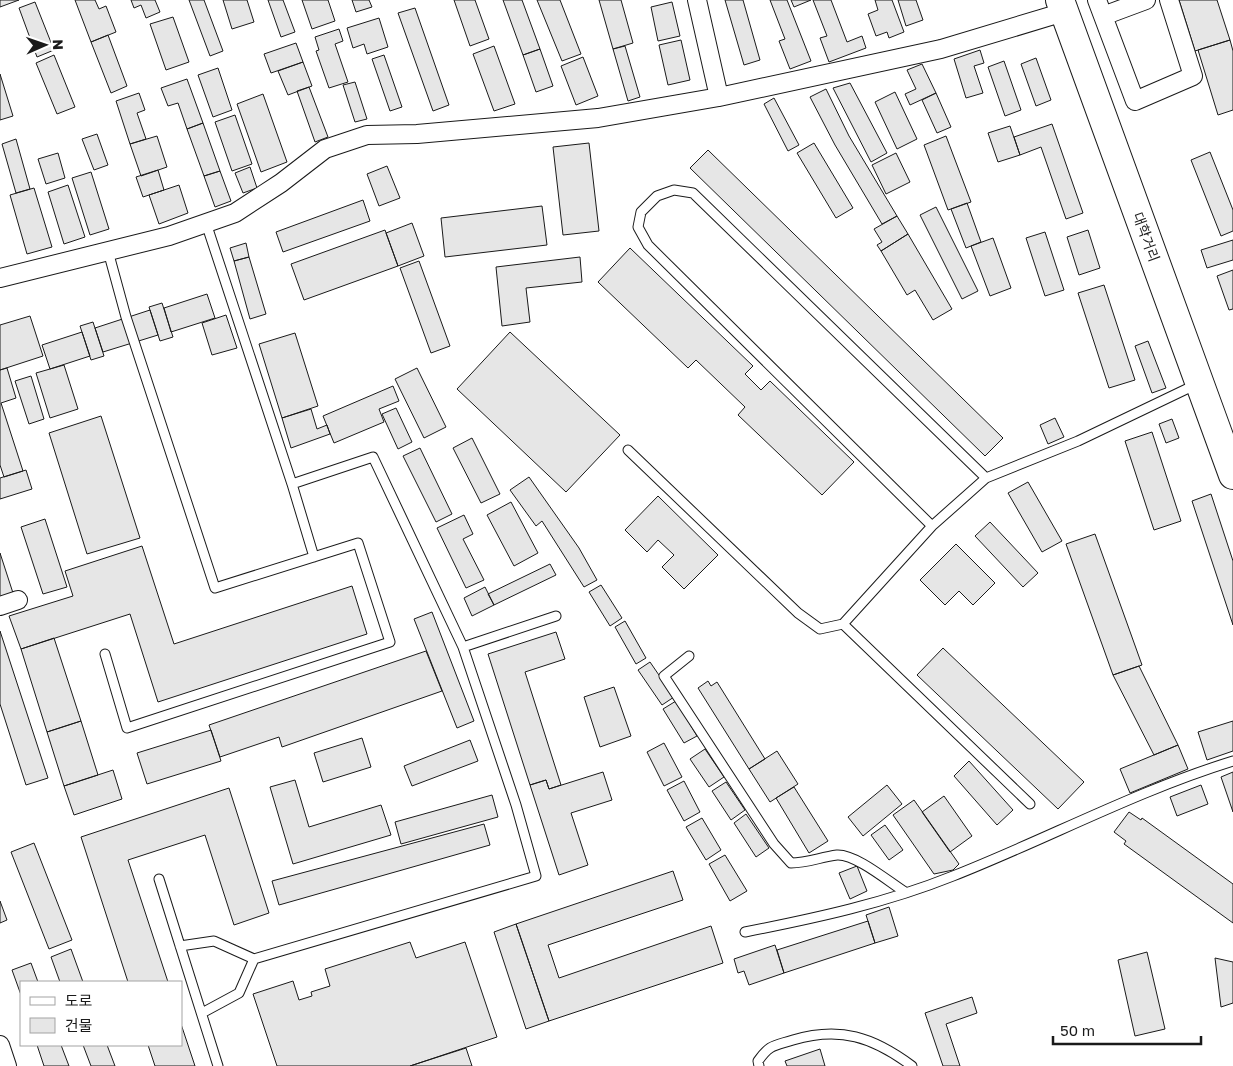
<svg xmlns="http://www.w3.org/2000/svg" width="1233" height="1066" font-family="'Golos Text','Noto Sans KR',sans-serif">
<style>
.building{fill:#e6e6e6;stroke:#1a1a1a}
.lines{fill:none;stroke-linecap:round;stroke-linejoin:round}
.service-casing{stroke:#1a1a1a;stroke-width:11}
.minor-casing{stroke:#1a1a1a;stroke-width:20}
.primary-casing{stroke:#1a1a1a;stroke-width:30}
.service{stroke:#fff;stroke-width:9}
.minor{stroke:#fff;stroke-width:18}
.primary{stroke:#fff;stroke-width:28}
.labels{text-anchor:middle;stroke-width:4;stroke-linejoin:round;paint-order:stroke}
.street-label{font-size:14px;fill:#1a1a1a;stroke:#fff}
</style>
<rect width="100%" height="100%" fill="#fff"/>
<path class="building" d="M 0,0 L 19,0 L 0,7 Z
M 75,0 L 95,0 L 99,9 L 106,6 L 116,32 L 91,42 Z
M 131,0 L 155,0 L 160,12 L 146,18 L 141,5 L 134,8 Z
M 189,0 L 204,0 L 223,51 L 210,56 Z
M 223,0 L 247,0 L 254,22 L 232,29 Z
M 268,0 L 283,0 L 295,32 L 281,37 Z
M 302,0 L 328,0 L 335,21 L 312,29 Z
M 352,0 L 369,0 L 372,7 L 356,12 Z
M 454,0 L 475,0 L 489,39 L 470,46 Z
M 503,0 L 522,0 L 540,49 L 523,55 Z
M 537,0 L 560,0 L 581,54 L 562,61 Z
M 599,0 L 621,0 L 633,43 L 613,49 Z
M 725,0 L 743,0 L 760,60 L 744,65 Z
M 770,0 L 787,0 L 811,61 L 790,69 L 779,41 L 785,39 Z
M 791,0 L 811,0 L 794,7 Z
M 813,0 L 831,0 L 847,42 L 862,36 L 866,48 L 829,62 L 820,38 L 827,36 Z
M 875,0 L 892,0 L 904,32 L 889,38 L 887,32 L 876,36 L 868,14 L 878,10 Z
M 898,0 L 916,0 L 923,20 L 906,26 Z
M 1179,0 L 1217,0 L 1230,40 L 1195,51 Z
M 35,2 L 54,50 L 37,57 L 19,8 Z
M 672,2 L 680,36 L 658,41 L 651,7 Z
M 415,8 L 449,105 L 433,111 L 398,13 Z
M 173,17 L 189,62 L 166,70 L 150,24 Z
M 379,18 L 388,47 L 367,54 L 364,44 L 353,48 L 347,28 Z
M 339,29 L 343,41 L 335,44 L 348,82 L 329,88 L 316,51 L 319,50 L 315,37 Z
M 108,35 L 127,86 L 111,93 L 91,42 Z
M 681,40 L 690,80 L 668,85 L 659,45 Z
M 1230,40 L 1233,51 L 1233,110 L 1218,115 L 1198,50 Z
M 296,43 L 303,62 L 271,73 L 264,54 Z
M 494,46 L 515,104 L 494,111 L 473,54 Z
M 625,46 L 640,97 L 628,101 L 613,49 Z
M 540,49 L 553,86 L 536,92 L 523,55 Z
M 980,50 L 984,63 L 974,66 L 983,93 L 966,98 L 954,59 Z
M 54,55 L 75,107 L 57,114 L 36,63 Z
M 384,55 L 402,107 L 390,111 L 372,59 Z
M 583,57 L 598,96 L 576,105 L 561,66 Z
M 1036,58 L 1051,100 L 1036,106 L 1021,64 Z
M 1004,61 L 1021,110 L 1005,116 L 988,67 Z
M 303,62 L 312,86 L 288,95 L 278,71 Z
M 922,64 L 936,93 L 910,105 L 905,94 L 916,89 L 907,70 Z
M 218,68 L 232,110 L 213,117 L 198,75 Z
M 0,74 L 13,116 L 0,120 Z
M 187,79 L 203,123 L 187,129 L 178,103 L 168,106 L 161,88 Z
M 355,82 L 367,119 L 355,122 L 343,85 Z
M 850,83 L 887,153 L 871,162 L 833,88 Z
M 309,87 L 328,137 L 315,142 L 297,91 Z
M 826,89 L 849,136 L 897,216 L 882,224 L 835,145 L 810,97 Z
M 895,92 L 917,139 L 897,149 L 875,102 Z
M 139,93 L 145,110 L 137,113 L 146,139 L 130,144 L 116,101 Z
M 936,93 L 951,127 L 937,133 L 922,100 Z
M 263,94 L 287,162 L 261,172 L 237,104 Z
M 774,98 L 799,145 L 788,151 L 764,104 Z
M 235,115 L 252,164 L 232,171 L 215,122 Z
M 203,123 L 220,171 L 204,176 L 187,129 Z
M 1052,124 L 1083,213 L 1066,219 L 1041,147 L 1020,155 L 1014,137 Z
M 1010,126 L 1020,155 L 998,162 L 988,133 Z
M 97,134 L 108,165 L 94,170 L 82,139 Z
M 157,136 L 167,167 L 141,176 L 130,144 Z
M 946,136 L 971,202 L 948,210 L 924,145 Z
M 16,139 L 30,189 L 16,193 L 2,144 Z
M 589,143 L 599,231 L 563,235 L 553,147 Z
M 814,143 L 853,208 L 836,218 L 797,153 Z
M 708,150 L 1003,438 L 985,456 L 690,168 Z
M 1210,152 L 1233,210 L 1233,231 L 1221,236 L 1191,160 Z
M 58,153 L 65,178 L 46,184 L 38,159 Z
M 896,153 L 910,182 L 886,194 L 872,165 Z
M 387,166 L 400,198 L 379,206 L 367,174 Z
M 250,167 L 257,188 L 243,193 L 235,173 Z
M 158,170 L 164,190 L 143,197 L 136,177 Z
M 220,171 L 231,201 L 215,207 L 204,176 Z
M 91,172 L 109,229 L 90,235 L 72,178 Z
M 68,185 L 85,237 L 64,244 L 48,192 Z
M 179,185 L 188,213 L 159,224 L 149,195 Z
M 34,188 L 52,247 L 27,254 L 10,195 Z
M 363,200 L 370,221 L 283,252 L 276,232 Z
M 967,203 L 981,242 L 966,248 L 951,209 Z
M 542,206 L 547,245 L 445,257 L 441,218 Z
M 936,207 L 978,291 L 962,299 L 920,215 Z
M 897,216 L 908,234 L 881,251 L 877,245 L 882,242 L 874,229 Z
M 412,223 L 424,256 L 398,266 L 386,233 Z
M 385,230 L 398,266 L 304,300 L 291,264 Z
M 1088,230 L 1100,268 L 1079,275 L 1067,237 Z
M 1045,232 L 1064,290 L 1045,296 L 1026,238 Z
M 908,234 L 952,309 L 933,320 L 915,290 L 907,295 L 881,251 Z
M 993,238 L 1011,288 L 990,296 L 971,246 Z
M 1233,240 L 1233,260 L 1207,268 L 1201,250 Z
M 246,243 L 249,257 L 234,261 L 230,248 Z
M 630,248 L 753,366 L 745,374 L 761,390 L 770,381 L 854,462 L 822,495 L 738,415 L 745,407 L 696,360 L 688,368 L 598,282 Z
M 249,257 L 266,314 L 250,319 L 234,261 Z
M 580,257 L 582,282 L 526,288 L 530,322 L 502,326 L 496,267 Z
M 419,261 L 450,346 L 431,353 L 400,268 Z
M 1233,270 L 1233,309 L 1229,310 L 1217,276 Z
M 1104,285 L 1135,380 L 1109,388 L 1078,293 Z
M 207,294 L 215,318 L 171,332 L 164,308 Z
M 162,303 L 173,337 L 160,341 L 149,307 Z
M 150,310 L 158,335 L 103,352 L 95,328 Z
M 226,315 L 237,348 L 212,355 L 202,323 Z
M 30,316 L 43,356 L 0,370 L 0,325 Z
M 93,322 L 104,356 L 91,360 L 80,326 Z
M 82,332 L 90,356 L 50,369 L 42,345 Z
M 510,332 L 620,435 L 566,492 L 457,389 Z
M 295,333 L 318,406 L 282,418 L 259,344 Z
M 1148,341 L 1166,388 L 1152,393 L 1135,346 Z
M 64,365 L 78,409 L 50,418 L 36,373 Z
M 7,368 L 16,398 L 1,403 L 23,471 L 4,477 L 0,465 L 0,370 Z
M 417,368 L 446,427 L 424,438 L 395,379 Z
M 31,376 L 44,419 L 29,424 L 15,381 Z
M 393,386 L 399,401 L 379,409 L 384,422 L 334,443 L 323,416 Z
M 396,408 L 412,442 L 398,449 L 382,414 Z
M 311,409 L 317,429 L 327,425 L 330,434 L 291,448 L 282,418 Z
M 101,416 L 140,538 L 87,554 L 49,433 Z
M 1055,418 L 1064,437 L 1048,444 L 1040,425 Z
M 1172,419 L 1179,438 L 1166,443 L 1159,424 Z
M 1152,432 L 1181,521 L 1154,530 L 1125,441 Z
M 472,438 L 500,494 L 481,503 L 453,448 Z
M 420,448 L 452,514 L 436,522 L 403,456 Z
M 26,470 L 32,489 L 0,499 L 0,478 Z
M 529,477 L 579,548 L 597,580 L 584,587 L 542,521 L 536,526 L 510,490 Z
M 1028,482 L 1062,541 L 1042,552 L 1008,493 Z
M 1211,494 L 1233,561 L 1233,625 L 1192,501 Z
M 658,496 L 718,555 L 684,589 L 662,567 L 674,555 L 658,540 L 647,552 L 625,530 Z
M 511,502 L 538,553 L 514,566 L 487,515 Z
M 464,515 L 473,534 L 463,539 L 484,580 L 466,588 L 437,528 Z
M 45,519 L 67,587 L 43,594 L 21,527 Z
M 990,522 L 1038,573 L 1023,587 L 975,536 Z
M 1095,534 L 1142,665 L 1113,675 L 1066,544 Z
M 956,544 L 995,583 L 973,605 L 959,591 L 945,605 L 920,580 Z
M 142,546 L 174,644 L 352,586 L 367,634 L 158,702 L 130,614 L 21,649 L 9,616 L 73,596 L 65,571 Z
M 0,553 L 13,593 L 0,597 Z
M 550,564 L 556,575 L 494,605 L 488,594 Z
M 601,585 L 622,618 L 610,626 L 589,592 Z
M 485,587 L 494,605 L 472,616 L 464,598 Z
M 432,612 L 474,721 L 457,728 L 414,619 Z
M 625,621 L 646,658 L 636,664 L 615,627 Z
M 0,631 L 48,778 L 26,785 L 0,704 Z
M 556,632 L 565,659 L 525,672 L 561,785 L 549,789 L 546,780 L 530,785 L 488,654 Z
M 54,638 L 81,721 L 47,732 L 21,649 Z
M 943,648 L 1084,782 L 1058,809 L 917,675 Z
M 426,651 L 442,691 L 282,747 L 279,737 L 220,757 L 209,725 Z
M 650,662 L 674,697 L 662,705 L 638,670 Z
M 1139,666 L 1178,745 L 1154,755 L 1113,675 Z
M 708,681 L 711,686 L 717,682 L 765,759 L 749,769 L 698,688 Z
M 614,687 L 631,736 L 600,747 L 584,697 Z
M 676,701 L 697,736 L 684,743 L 663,709 Z
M 81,721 L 98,775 L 64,786 L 47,732 Z
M 1233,721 L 1233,751 L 1207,760 L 1198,732 Z
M 211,730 L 221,761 L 147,784 L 137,753 Z
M 362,738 L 371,767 L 323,782 L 314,753 Z
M 470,740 L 478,761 L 412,786 L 404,766 Z
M 664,743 L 682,777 L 664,786 L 647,752 Z
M 1178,745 L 1188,769 L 1130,793 L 1120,769 Z
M 705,749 L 724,777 L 709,787 L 690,759 Z
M 777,751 L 798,784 L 770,802 L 749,769 Z
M 969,761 L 1013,810 L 997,825 L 954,776 Z
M 113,770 L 122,799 L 74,815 L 64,786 Z
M 603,772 L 612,800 L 571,813 L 588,865 L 559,875 L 530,785 L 546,780 L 549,789 Z
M 1233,772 L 1233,812 L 1221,777 Z
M 295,780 L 309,827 L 381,805 L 391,835 L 293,864 L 270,787 Z
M 684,781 L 700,812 L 684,821 L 667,790 Z
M 726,782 L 745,810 L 731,820 L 712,791 Z
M 887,785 L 902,804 L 863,836 L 848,817 Z
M 1201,785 L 1208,804 L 1177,816 L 1170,797 Z
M 794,787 L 828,841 L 809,853 L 776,798 Z
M 229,788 L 269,913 L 234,925 L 205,835 L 128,860 L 168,982 L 128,982 L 81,837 Z
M 492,795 L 498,817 L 401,844 L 395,822 Z
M 944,796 L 972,836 L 950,852 L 922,812 Z
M 914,800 L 959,864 L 953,870 L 934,874 L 893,815 Z
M 1129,812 L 1141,820 L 1142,818 L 1233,884 L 1233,923 L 1124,844 L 1126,841 L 1114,832 Z
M 746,814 L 769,848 L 756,857 L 734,823 Z
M 702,818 L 721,850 L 706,860 L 686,827 Z
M 484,824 L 490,845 L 279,905 L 272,881 Z
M 885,825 L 903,850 L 889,860 L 871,835 Z
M 34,843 L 72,940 L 49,949 L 11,852 Z
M 725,855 L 747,891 L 730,901 L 709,864 Z
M 857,866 L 867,891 L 850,899 L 839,873 Z
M 673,871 L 683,900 L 548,945 L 559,978 L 711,926 L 723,963 L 549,1021 L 516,924 Z
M 0,901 L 7,920 L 0,923 Z
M 889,907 L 898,936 L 875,943 L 866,915 Z
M 868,921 L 875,943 L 784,973 L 777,950 Z
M 516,924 L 549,1021 L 526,1029 L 494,932 Z
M 410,942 L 416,958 L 465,942 L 497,1037 L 410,1066 L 277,1066 L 253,994 L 293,981 L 299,1000 L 312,996 L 311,992 L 330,986 L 325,969 Z
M 775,945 L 784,973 L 749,985 L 744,971 L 738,973 L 734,959 Z
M 71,949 L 83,982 L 60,982 L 51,957 Z
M 1147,952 L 1165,1029 L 1135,1036 L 1118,960 Z
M 1215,958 L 1233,962 L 1233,1003 L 1221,1007 Z
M 31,963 L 38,982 L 21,982 L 21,995 L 12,970 Z
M 972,997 L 977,1013 L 946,1024 L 960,1066 L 943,1066 L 925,1013 Z
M 181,1024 L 195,1066 L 155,1066 L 148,1045 L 181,1045 Z
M 37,1045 L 61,1045 L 69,1066 L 44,1066 Z
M 83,1045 L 107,1045 L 115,1066 L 91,1066 Z
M 466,1048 L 472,1066 L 410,1066 Z
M 820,1049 L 825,1066 L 787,1066 L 785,1061 Z"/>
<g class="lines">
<g class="service-casing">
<path id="service" d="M 628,450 L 798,613 L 820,629 L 843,624 L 932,526 L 986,478 L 1078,441 L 1197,384
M 292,484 L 314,557
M 932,526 L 648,245 L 638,227 L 641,212 L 657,196 L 674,190 L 693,193 L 986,478
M 843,624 L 1030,804
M 463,647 L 556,616
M 105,654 L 127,728 L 390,642 L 358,543 L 215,588 L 126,317 L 108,251
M 689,656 L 664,676 L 774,844 L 791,863 C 807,863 821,857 837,855 C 856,854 889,882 905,892
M 159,879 L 218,1066
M 745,932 C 816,918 886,903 953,876 C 1047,839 1136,791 1233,761
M 180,946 L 214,941 L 254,959
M 202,1013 L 239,993 L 254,959 L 536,876 L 516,805 L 463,647 L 373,457 L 292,484 L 206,223
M 759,1066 L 758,1061 C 770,1044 774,1046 793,1040 C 840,1026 873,1037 912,1066"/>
</g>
<g class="minor-casing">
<path id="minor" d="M 697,0 L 719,97
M 1097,0 L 1135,101 L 1193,76 L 1169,0
M 1103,16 L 1146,0
M 0,278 L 169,236 L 235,213 L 281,183 L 325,149 L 367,135 L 417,134 L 598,118 L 719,97 L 941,49 L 1064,12
M 0,606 L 18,600
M 0,1045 L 7,1066"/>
</g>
<g class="primary-casing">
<path id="primary" d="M 1060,0 L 1233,475"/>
</g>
<use href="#service" class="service"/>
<use href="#minor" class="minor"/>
<use href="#primary" class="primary"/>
</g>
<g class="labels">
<g class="street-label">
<text transform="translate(1146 237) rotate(70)" y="5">대학거리</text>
</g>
</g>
<rect x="20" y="981" width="162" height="65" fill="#ffffff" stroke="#a3a3a3"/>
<rect x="30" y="997" width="25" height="8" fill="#ffffff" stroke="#a3a3a3"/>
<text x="65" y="1006" font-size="15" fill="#1a1a1a">도로</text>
<rect x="30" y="1018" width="25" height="15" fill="#e6e6e6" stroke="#a3a3a3"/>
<text x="65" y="1031" font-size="15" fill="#1a1a1a">건물</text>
<g transform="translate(45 45) rotate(88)" stroke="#ffffff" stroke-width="4" paint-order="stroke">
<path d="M0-4L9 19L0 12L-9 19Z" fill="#1a1a1a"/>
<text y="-8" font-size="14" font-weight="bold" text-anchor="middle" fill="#1a1a1a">N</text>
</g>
<path d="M1053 1036v8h148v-8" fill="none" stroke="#1a1a1a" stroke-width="2.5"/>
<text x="1060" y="1036" font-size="15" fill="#1a1a1a" stroke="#ffffff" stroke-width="4" paint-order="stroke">50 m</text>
</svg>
